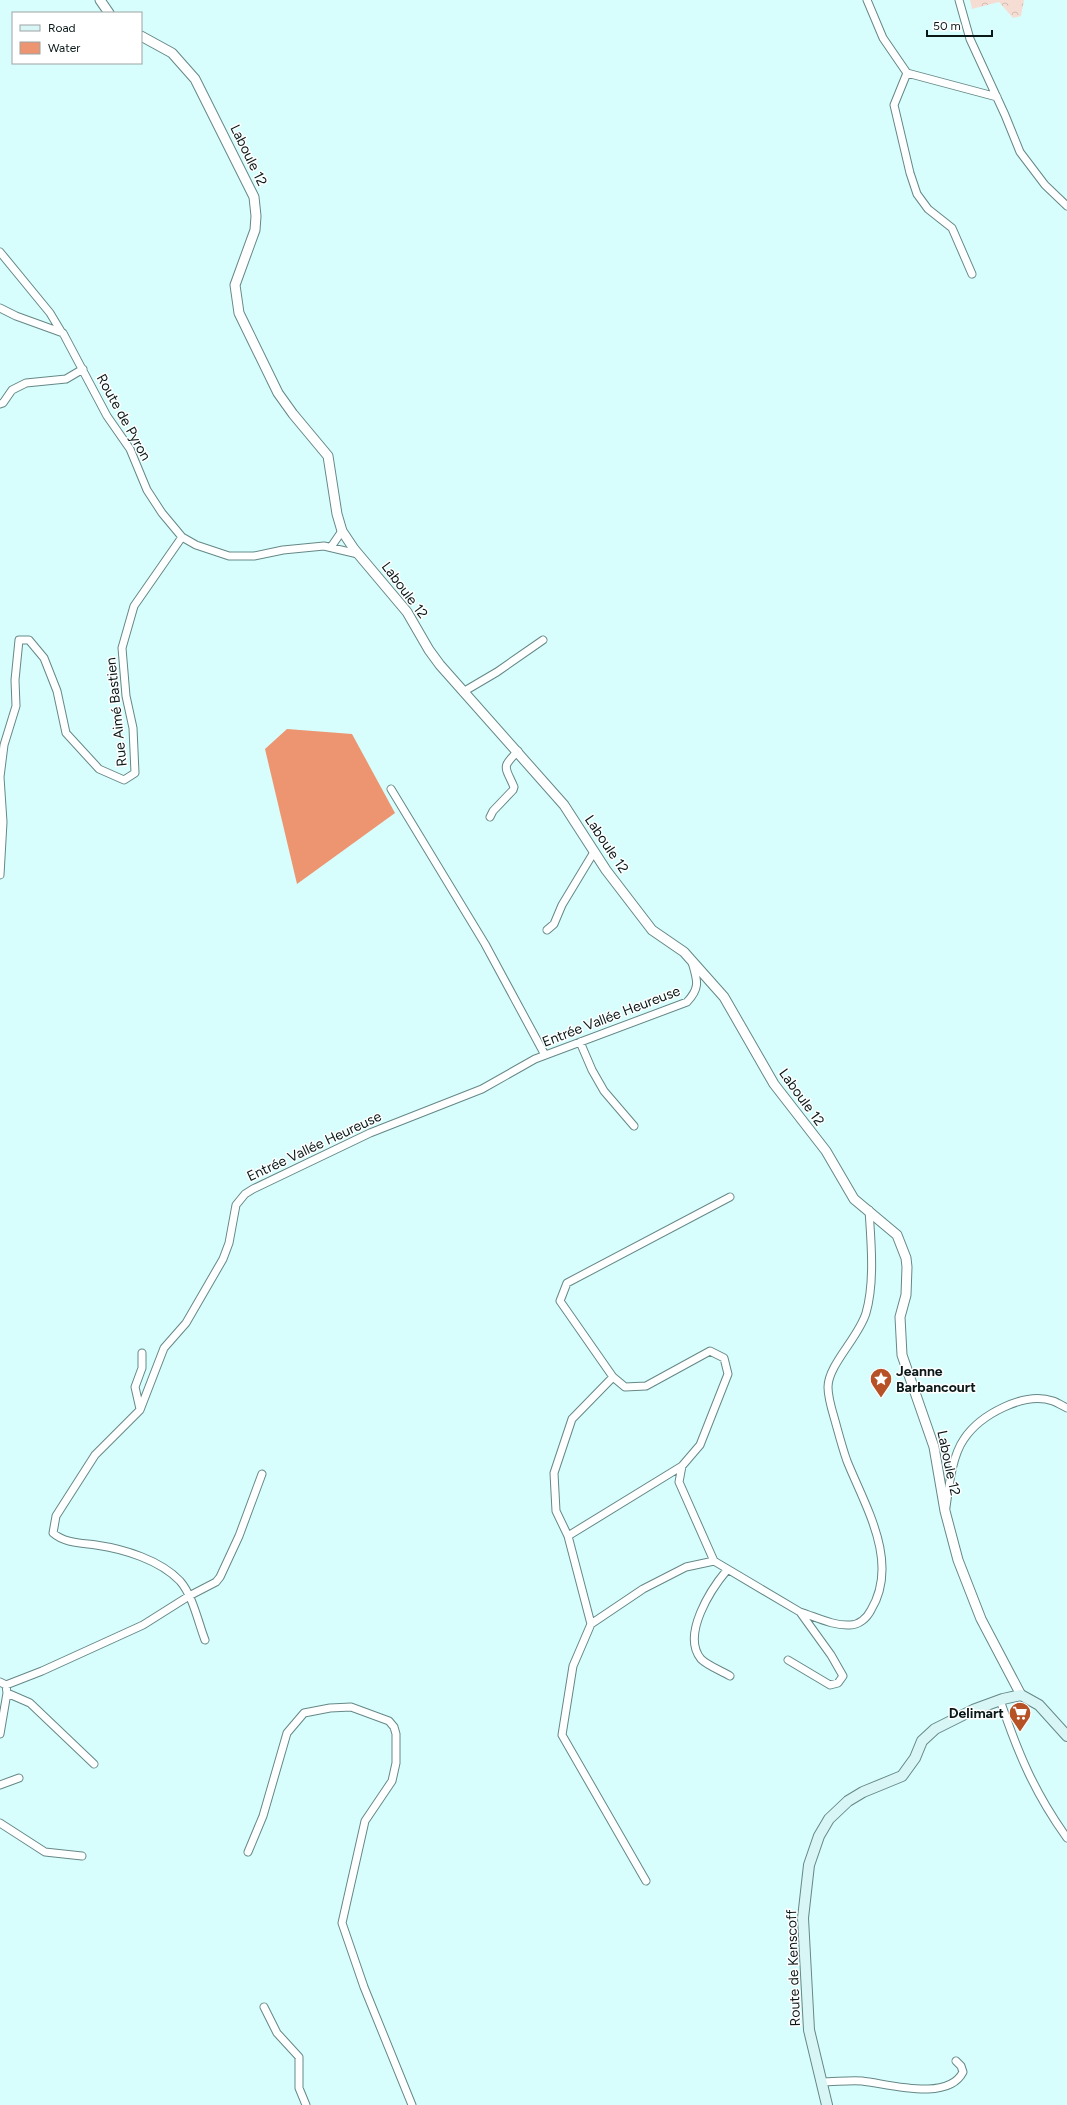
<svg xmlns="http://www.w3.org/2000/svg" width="1067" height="2105" font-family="Figtree,sans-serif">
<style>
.forest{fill:url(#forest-crowns)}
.water{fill:#ed9471}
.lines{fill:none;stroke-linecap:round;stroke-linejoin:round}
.minor-casing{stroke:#658887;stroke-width:9}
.tertiary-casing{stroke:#658887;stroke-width:11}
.secondary-casing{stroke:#658887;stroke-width:12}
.minor{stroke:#fff;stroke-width:7}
.tertiary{stroke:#fff;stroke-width:9}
.secondary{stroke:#d8f6f5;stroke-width:10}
.labels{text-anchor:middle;stroke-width:3;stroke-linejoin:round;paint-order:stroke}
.street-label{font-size:14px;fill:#0a1818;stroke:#fff}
.poi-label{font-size:14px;font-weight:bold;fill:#0a1818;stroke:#fff;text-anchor:start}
</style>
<defs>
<pattern id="forest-crowns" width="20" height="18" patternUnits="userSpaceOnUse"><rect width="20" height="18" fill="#f6ddd4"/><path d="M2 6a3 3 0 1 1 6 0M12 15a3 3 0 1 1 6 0" fill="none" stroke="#d2bdb5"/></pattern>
</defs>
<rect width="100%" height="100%" fill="#d7fefc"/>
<path class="forest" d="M 970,0 L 1024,0 L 1021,16 L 1013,18 L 999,2 L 972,9 Z"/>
<path class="water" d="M 287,729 L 352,734 L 395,813 L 297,884 L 265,749 Z"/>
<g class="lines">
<g class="minor-casing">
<path id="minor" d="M 867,0 L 883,38 L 907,73 L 997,97
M 959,0 L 970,39 L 1005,115 L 1020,152 L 1045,185 L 1067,206
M 907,73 L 894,105 L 910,173 L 917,194 L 928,209 L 952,228 L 972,274
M 0,252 L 50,313 L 62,333
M 0,308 L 16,316 L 63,333 L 107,416 L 130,449 L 147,490 L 162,513 L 182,537 L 196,545 L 229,556 L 254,556 L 283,550 L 324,546 L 358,554
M 0,404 L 3,403 L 12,390 L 26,383 L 66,379 L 83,369
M 331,547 L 342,531
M 463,692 L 497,672 L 543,640
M 391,789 L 485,944 L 545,1055
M 490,817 L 493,811 L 513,790 L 514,787 C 505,766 501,768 518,751
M 0,875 L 3,822 L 0,777 L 4,745 L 16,706 L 15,680 L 19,640 L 29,640 L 44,658 L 57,691 L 66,733 L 99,769 L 124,780 L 135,773 L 133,728 L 126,696 L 122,648 L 134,606 L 182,537
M 547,930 L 554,924 L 562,905 L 594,852
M 580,1042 L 592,1070 L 604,1091 L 634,1126
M 140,1409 L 135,1387 L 142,1368 L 142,1353
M 682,1466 L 679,1482 L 714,1561 L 800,1612 L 831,1655 L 843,1676 L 838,1683 L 830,1685 L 788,1660
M 946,1507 C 949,1486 952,1456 964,1439 C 980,1415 1024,1391 1053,1401 C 1058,1403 1063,1406 1067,1408
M 568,1536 L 682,1466 L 700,1445 L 728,1374 L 724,1358 L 710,1351 L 646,1386 L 625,1387 L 613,1377 L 560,1301 L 567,1283 L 730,1197
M 727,1570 C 711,1589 681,1635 701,1659 C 708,1666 722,1671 730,1676
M 800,1612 C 816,1617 833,1626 850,1625 C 859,1625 867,1618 871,1610 C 900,1562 865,1506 847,1461 C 842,1447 838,1431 834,1417 C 831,1407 828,1397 828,1387 C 828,1365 859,1337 866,1313 C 875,1282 871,1241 869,1210
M 591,1624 L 568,1536 L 556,1511 L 554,1473 L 572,1419 L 613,1377
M 205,1640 C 198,1622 193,1596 180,1581 C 160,1560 124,1549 96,1545 C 82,1543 64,1543 53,1533 L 56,1516 L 95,1455 L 140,1410 L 164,1348 L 186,1323 L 223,1259 L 229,1243 L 236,1205 L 245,1194 L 253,1189 L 370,1133 L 482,1089 L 535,1059 L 687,1002 C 701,987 697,980 692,962
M 0,1682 L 6,1685 L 7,1693 L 0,1734
M 6,1685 L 42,1671 L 143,1625 L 189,1596 L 216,1582 L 220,1577 L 239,1536 L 262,1474
M 7,1693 L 30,1703 L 94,1764
M 1000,1700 C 1018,1753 1034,1792 1067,1838
M 0,1785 L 19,1778
M 0,1823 L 45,1852 L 82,1856
M 248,1852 L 263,1816 L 287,1733 L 304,1713 L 330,1708 L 351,1707 L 389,1721 L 394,1727 L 396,1734 L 396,1763 L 392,1781 L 365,1821 L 342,1923 L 364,1987 L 412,2105
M 646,1881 L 562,1735 L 573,1666 L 591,1624 L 643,1589 L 686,1567 L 714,1561
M 264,2007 L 277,2033 L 299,2057 L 299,2088 L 306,2105
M 821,2082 C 835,2082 849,2080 862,2081 C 889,2084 948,2102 963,2072 L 961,2066 L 956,2061"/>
</g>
<g class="tertiary-casing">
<path id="tertiary" d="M 100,0 L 109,13
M 141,36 L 172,53 L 195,79 L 254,197 L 256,216 L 255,230 L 235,285 L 239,313 L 278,393 L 293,414 L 328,456 L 337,514 L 342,531 L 354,549 L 407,612 L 429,650 L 440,665 L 564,805 L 606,870 L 652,930 L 684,952 L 724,997 L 774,1084 L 826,1151 L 854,1199 L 897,1235 L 906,1258 L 907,1267 L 906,1295 L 900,1317 L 902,1355 L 934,1447 L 945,1511 L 958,1560 L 981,1619 L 1021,1695"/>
</g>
<g class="secondary-casing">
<path id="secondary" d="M 827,2105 L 809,2030 L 803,1918 L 809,1865 L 819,1836 L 829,1819 L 848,1801 L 863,1792 L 902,1776 L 915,1758 L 922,1741 L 935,1729 L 973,1710 L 1003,1699 L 1021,1695 L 1039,1705 L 1067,1736"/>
</g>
<use href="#minor" class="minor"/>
<use href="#tertiary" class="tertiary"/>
<use href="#secondary" class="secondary"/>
</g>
<defs>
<g id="sight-pin" transform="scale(1.15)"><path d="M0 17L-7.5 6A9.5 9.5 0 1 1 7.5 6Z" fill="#b75126" stroke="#fff"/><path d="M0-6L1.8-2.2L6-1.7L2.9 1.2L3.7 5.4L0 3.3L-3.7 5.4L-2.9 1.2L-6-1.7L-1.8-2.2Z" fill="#fff"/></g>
<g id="supermarket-pin" transform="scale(1.15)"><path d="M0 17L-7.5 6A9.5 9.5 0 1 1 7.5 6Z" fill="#b75126" stroke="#fff"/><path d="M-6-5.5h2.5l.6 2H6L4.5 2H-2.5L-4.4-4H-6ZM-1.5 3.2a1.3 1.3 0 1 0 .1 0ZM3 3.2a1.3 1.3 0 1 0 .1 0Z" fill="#fff"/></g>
</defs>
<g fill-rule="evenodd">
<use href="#sight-pin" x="881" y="1379"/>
<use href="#supermarket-pin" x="1020" y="1713"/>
</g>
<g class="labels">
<g class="street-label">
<text transform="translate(249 155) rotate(64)" y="5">Laboule 12</text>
<text transform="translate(124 417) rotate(61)" y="5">Route de Pyron</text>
<text transform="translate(405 590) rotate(53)" y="5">Laboule 12</text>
<text transform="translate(116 712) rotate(-96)" y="5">Rue Aimé Bastien</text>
<text transform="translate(607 844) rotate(56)" y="5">Laboule 12</text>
<text transform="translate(611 1016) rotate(-21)" y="5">Entrée Vallée Heureuse</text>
<text transform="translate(802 1097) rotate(54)" y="5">Laboule 12</text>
<text transform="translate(314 1146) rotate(-25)" y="5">Entrée Vallée Heureuse</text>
<text transform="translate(949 1463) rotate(78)" y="5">Laboule 12</text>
<text transform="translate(793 1968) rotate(-92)" y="5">Route de Kenscoff</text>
</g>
<g class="poi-label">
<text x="896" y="1376">Jeanne<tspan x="896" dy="16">Barbancourt</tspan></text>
<text x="1004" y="1718" text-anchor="end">Delimart</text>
</g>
</g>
<rect x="12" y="12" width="130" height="52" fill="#ffffff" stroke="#9da3a3"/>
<rect x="20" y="25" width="20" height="6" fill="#d8f6f5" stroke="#9da3a3"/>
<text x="48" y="32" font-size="12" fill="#0a1818">Road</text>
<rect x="20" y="42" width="20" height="12" fill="#ed9471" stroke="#9da3a3"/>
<text x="48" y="52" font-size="12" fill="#0a1818">Water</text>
<path d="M927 30v6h65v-6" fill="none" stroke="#0a1818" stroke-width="2"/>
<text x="933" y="30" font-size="12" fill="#0a1818" stroke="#ffffff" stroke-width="3" paint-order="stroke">50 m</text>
</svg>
